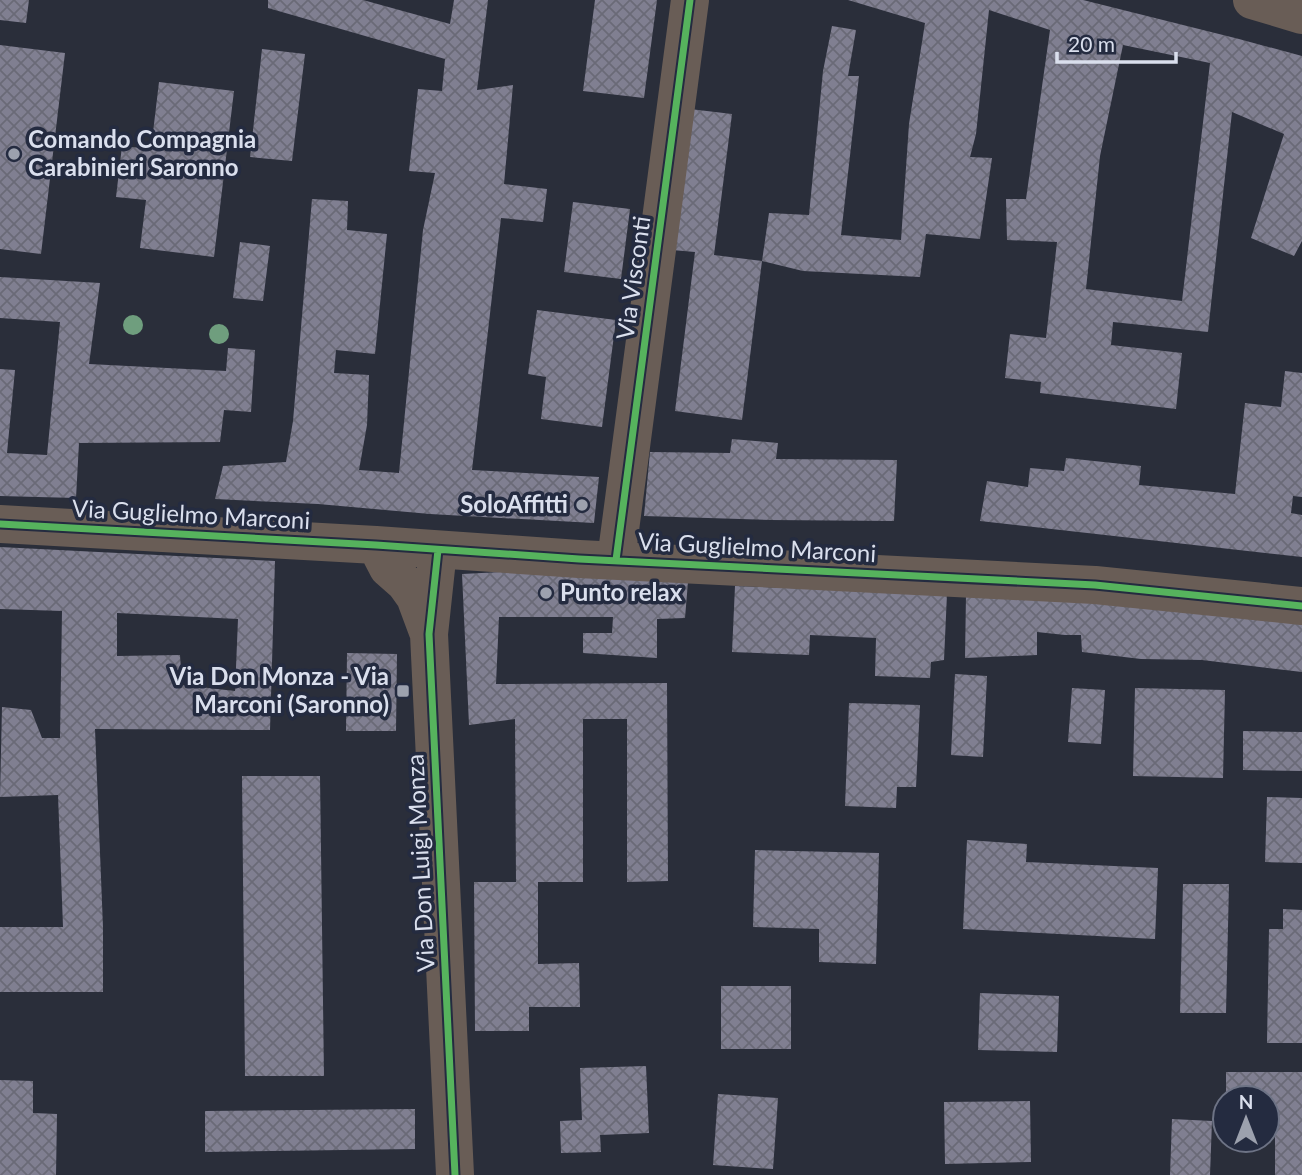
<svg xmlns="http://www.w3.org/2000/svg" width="1302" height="1175" font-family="Lato,sans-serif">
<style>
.building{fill:url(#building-cross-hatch);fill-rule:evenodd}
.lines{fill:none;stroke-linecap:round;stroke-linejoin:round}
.minor{stroke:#695d56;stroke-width:38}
.cycleway-casing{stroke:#242b40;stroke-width:11}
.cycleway{stroke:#56b35d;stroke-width:7}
.tree{fill:#6f9e7e}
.poi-dot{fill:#9ca1ae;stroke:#242b40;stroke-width:2.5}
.labels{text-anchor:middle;stroke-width:7;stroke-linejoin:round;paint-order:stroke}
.poi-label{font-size:24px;font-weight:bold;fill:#dadfed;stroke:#242b40;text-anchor:start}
.street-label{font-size:24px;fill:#dadfed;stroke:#242b40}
</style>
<defs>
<pattern id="building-cross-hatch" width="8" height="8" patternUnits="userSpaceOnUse" patternTransform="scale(1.75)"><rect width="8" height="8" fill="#807f91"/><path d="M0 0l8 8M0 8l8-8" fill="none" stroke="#6a6a77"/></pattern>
</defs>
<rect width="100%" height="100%" fill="#2a2e3a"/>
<path class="building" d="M 0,0 L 29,0 L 26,23 L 0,20 Z
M 268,0 L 363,0 L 450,24 L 454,0 L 488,0 L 477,90 L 513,85 L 504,184 L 547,189 L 543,222 L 501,218 L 472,470 L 599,477 L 594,523 L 430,514 L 318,504 L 215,499 L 223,466 L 286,462 L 293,421 L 312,199 L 348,201 L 347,230 L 387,234 L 375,354 L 336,350 L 334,373 L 369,375 L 367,425 L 359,470 L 399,473 L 423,230 L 435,173 L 409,171 L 418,89 L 442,91 L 445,59 L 268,8 Z
M 595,0 L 657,0 L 644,98 L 583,91 Z
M 848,0 L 1083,0 L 1239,39 L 1302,56 L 1302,241 L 1294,256 L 1251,238 L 1284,134 L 1232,112 L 1208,332 L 1113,322 L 1111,345 L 1182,353 L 1176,409 L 1040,393 L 1041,382 L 1005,378 L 1010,334 L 1046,338 L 1057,242 L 1007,240 L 1006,199 L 1026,199 L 1050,30 L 989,10 L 976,134 L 970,157 L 992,158 L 980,239 L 926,234 L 920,277 L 803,271 L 762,261 L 769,213 L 809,215 L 823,71 L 832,26 L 856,30 L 848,76 L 859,76 L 841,235 L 901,240 L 909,124 L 925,23 ZM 1123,45 L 1210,63 L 1182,301 L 1086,289 L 1100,156 Z
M 0,45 L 65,53 L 41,254 L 0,249 Z
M 262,49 L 305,54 L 292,161 L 250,157 Z
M 159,82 L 234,91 L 214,257 L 140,248 L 146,200 L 116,197 L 122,146 L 151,149 Z
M 690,109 L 732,114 L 714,255 L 762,261 L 742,420 L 675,411 L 695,252 L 672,250 Z
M 573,202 L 630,209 L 621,279 L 564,272 Z
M 240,242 L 270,246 L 263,301 L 233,298 Z
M 0,277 L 100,283 L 89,364 L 226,371 L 228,348 L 255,350 L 251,412 L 224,410 L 220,442 L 79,443 L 76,498 L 0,496 L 0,369 L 15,370 L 7,453 L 47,455 L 60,322 L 0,318 Z
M 537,310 L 616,320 L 602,427 L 541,419 L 546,377 L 528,374 Z
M 1285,371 L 1302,373 L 1302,497 L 1293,496 L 1291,513 L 1302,515 L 1302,557 L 980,521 L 987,481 L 1028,487 L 1030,468 L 1064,471 L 1066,458 L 1141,466 L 1139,485 L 1235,494 L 1245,403 L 1281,407 Z
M 732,439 L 778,443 L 776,459 L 897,460 L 894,521 L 770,520 L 644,516 L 650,452 L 730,453 Z
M 0,547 L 275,561 L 270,730 L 95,729 L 103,927 L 103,992 L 0,992 L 0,927 L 63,927 L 58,795 L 0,797 L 2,707 L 31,710 L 42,738 L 60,738 L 62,611 L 0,609 ZM 117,613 L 238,619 L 235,691 L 182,685 L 180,655 L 117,656 Z
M 501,572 L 688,582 L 685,618 L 657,619 L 657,658 L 583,653 L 583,633 L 612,633 L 613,617 L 499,617 L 496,684 L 667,683 L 668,881 L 627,882 L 627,719 L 583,719 L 583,882 L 538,882 L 538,964 L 579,963 L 580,1007 L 529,1007 L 529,1031 L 475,1031 L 474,882 L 516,882 L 515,719 L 469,725 L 462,574 Z
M 735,586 L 947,594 L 944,660 L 931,662 L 930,678 L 875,676 L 876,638 L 810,635 L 809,655 L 732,652 Z
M 966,594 L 1062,597 L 1302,621 L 1302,672 L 1202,660 L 1141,659 L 1082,652 L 1081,635 L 1065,635 L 1037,632 L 1037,655 L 965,658 Z
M 347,653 L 397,654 L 396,731 L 346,731 Z
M 955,674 L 987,676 L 983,757 L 951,755 Z
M 1072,688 L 1105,690 L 1101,744 L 1068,742 Z
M 1135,688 L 1225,690 L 1223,778 L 1133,776 Z
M 849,703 L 920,705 L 916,787 L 897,787 L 896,808 L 845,806 Z
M 1243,731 L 1302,732 L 1302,771 L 1243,770 Z
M 242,776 L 320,776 L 324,1076 L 245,1076 Z
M 1267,797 L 1302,798 L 1302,863 L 1265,862 Z
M 967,840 L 1027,844 L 1026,862 L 1158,868 L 1155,939 L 963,929 Z
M 755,850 L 879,853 L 876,964 L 819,962 L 819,929 L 753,927 Z
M 1183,884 L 1229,884 L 1226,1013 L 1180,1013 Z
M 1283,909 L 1302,910 L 1302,1043 L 1267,1043 L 1269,929 L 1283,929 Z
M 721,986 L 791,986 L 791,1049 L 721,1049 Z
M 980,993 L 1059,996 L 1057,1052 L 978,1050 Z
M 646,1066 L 649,1133 L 600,1135 L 601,1152 L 561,1153 L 560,1121 L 582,1120 L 580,1068 Z
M 1226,1072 L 1302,1072 L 1302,1175 L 1275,1175 L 1275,1121 L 1267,1121 L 1267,1098 L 1226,1098 Z
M 0,1080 L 33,1081 L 33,1113 L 57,1114 L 56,1175 L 0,1175 Z
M 718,1094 L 778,1098 L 773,1169 L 713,1165 Z
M 1030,1101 L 1031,1162 L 945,1164 L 944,1102 Z
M 415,1109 L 415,1149 L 205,1152 L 205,1111 Z
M 1172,1119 L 1212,1121 L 1210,1175 L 1170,1175 Z"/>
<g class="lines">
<path class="minor" d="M 1252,0 L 1302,15
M 0,524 L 376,545 L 579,559 L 1095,585 L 1302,606
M 376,545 L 388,568 L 405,583 L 415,597 L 428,632
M 438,550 L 429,634 L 455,1175
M 616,560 L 690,0"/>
<g class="cycleway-casing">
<path id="cycleway" d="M 0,524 L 376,545 L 579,559 L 1095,585 L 1302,606
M 438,550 L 429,634 L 455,1175
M 616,560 L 690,0"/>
</g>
<use href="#cycleway" class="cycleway"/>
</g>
<g class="tree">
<circle cx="133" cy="325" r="10"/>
<circle cx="219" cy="334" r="10"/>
</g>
<g class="poi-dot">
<circle cx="14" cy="154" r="7"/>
<circle cx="582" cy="505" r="7"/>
<circle cx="546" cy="593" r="7"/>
<rect x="396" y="684" width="14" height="14" rx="3.5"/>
</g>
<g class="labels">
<g class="poi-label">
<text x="28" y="148">Comando Compagnia<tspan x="28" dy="28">Carabinieri Saronno</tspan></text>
<text x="568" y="513" text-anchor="end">SoloAffitti</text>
<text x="560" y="601">Punto relax</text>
<text x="389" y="685" text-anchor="end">Via Don Monza - Via<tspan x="389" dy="28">Marconi (Saronno)</tspan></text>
</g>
<g class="street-label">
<text transform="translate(634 278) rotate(-82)" y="8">Via Visconti</text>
<text transform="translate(191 515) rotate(3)" y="8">Via Guglielmo Marconi</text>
<text transform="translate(757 548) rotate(3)" y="8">Via Guglielmo Marconi</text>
<text transform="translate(421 863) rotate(-93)" y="8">Via Don Luigi Monza</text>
</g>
</g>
<g transform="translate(1246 1119)"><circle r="33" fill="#242b40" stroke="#6d7385" stroke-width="2"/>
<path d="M0-5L12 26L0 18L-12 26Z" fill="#9ca1ae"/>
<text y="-10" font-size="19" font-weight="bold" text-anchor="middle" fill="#dadfed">N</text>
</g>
<path d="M1057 52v10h119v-10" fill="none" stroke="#dadfed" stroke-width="3.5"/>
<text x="1068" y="52" font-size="21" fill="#dadfed" stroke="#242b40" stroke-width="5" paint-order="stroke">20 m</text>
</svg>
